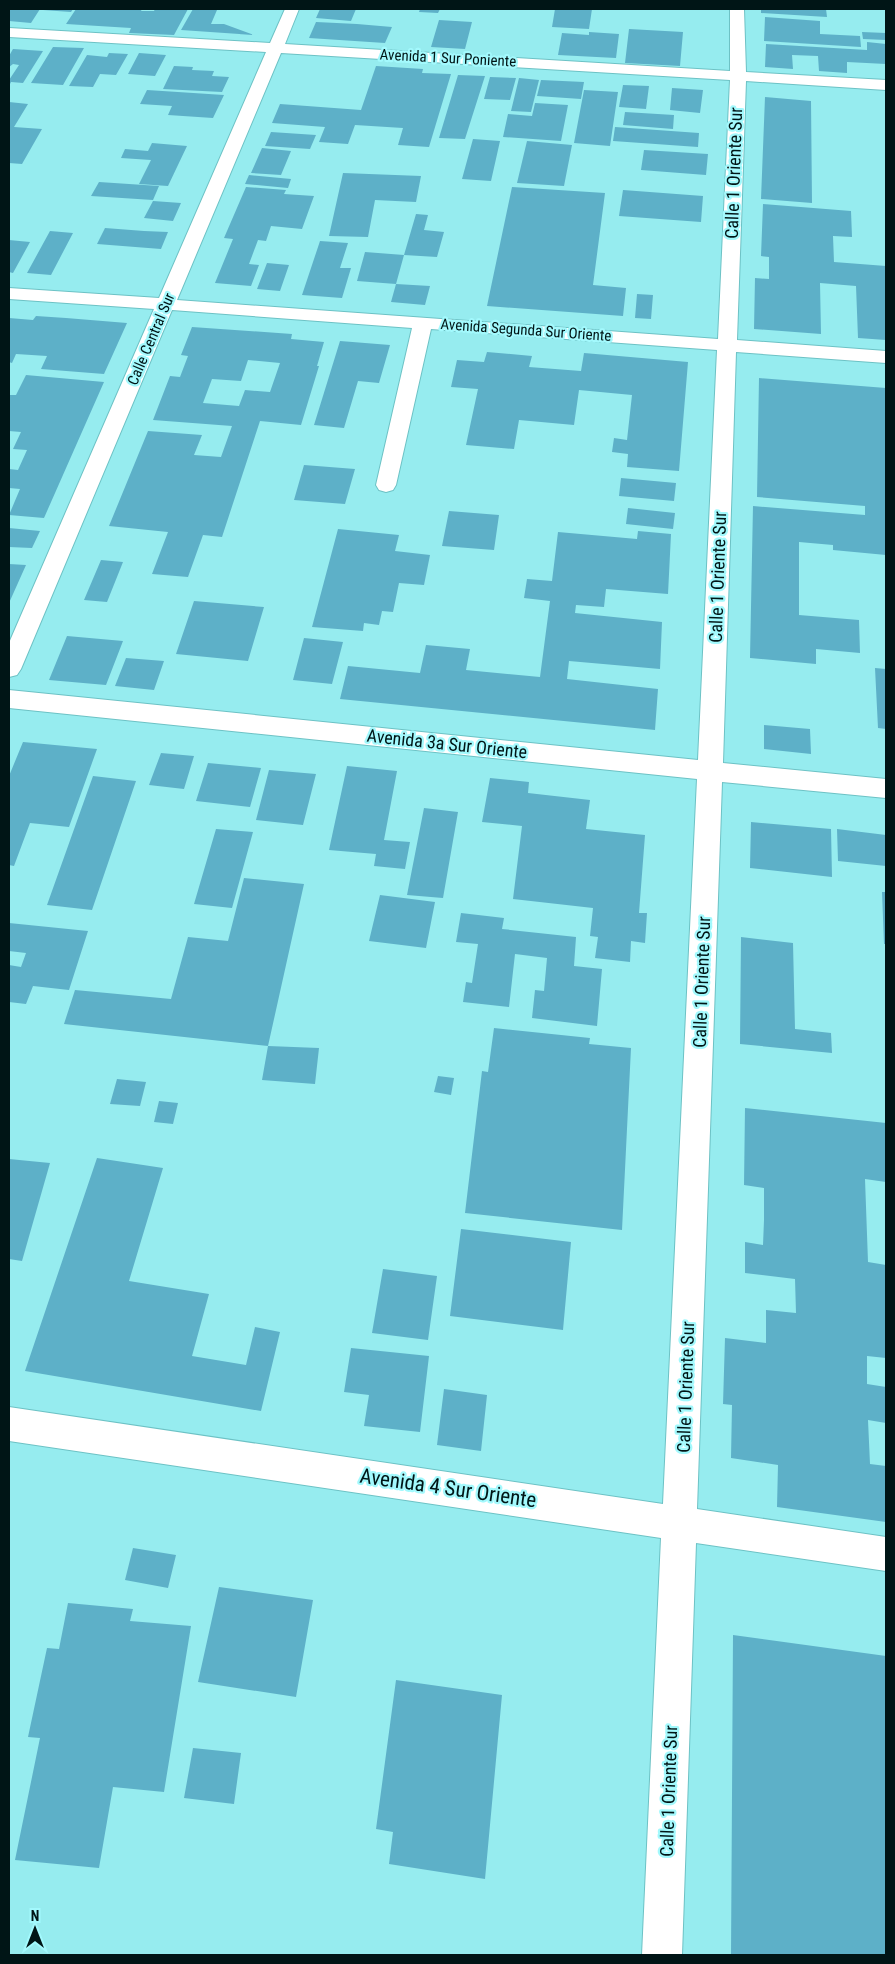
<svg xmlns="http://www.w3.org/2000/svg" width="895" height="1964" font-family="'Roboto Condensed',sans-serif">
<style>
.building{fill:#5db0c8;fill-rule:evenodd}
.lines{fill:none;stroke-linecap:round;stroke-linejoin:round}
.minor-casing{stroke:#6dc2c5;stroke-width:2}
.minor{fill:#fff;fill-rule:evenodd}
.labels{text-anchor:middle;stroke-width:4.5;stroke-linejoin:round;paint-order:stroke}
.far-street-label{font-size:15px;fill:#001516;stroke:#a3f9fd}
.street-label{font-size:18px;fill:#001516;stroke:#a3f9fd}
.near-street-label{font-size:21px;fill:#001516;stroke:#a3f9fd}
</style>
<rect width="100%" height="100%" fill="#96ecef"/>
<path class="building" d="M 9,9 L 40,9 L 31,23 L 9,21 Z
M 43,9 L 73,9 L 71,12 L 43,10 Z
M 76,9 L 142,9 L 141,11 L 154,11 L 155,9 L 188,9 L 174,35 L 129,33 L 131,28 L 66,24 Z
M 193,9 L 217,10 L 211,24 L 224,24 L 254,35 L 181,30 Z
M 320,9 L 356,9 L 351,21 L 316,18 Z
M 420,9 L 440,9 L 438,13 L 419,12 Z
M 555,9 L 592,9 L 589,29 L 552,27 Z
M 761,9 L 826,9 L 827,17 L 761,13 Z
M 765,17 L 820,21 L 820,34 L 860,36 L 861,47 L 764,41 Z
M 439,20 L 472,22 L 465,49 L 431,47 Z
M 316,22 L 357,24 L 392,27 L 385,43 L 309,38 Z
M 629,29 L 683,32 L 680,66 L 625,63 Z
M 589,32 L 619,34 L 616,58 L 558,55 L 562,33 L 589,35 Z
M 862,32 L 886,33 L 886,40 L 863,39 Z
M 867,42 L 886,44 L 886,64 L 847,62 L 847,73 L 819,71 L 818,56 L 792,55 L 793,69 L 765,67 L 766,44 L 867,50 Z
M 53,47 L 84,48 L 63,85 L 31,83 Z
M 13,49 L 43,51 L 23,83 L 11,82 L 9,86 L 9,80 L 19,65 L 13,64 L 9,67 L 9,56 Z
M 109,53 L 128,54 L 116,75 L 100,74 L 93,87 L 69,86 L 87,55 L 107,57 Z
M 139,53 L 166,55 L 155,76 L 128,74 Z
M 174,66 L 193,67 L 192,70 L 214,71 L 212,76 L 229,77 L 222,92 L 163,89 Z
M 376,66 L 423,69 L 422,73 L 451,74 L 429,147 L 398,145 L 403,128 L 355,125 L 348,144 L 319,142 L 325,127 L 272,123 L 280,104 L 361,110 Z
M 458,75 L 485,76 L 465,139 L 439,138 Z
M 490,77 L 516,78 L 510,100 L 484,99 Z
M 519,78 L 539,80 L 531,112 L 511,111 Z
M 541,80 L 584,82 L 581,99 L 537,96 Z
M 623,85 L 649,86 L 646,109 L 619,107 Z
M 672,88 L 703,90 L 700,113 L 670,110 Z
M 147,90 L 224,95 L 213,118 L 168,115 L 172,106 L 140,104 Z
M 584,90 L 618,92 L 610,146 L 574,143 Z
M 765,97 L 811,101 L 812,203 L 761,199 Z
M 9,102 L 28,104 L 14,127 L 42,129 L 22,164 L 9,163 Z
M 535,103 L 568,105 L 561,141 L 503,137 L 508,114 L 532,116 Z
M 625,112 L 674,115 L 673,129 L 623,125 Z
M 615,127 L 699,133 L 698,147 L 613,141 Z
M 271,132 L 316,135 L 310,149 L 265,146 Z
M 473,139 L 500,141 L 491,181 L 462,179 Z
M 527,141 L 572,145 L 564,186 L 517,183 Z
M 152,143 L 187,146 L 168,186 L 139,184 L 151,160 L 121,158 L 125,149 L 148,151 Z
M 262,148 L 291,151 L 281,175 L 251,173 Z
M 644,150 L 708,154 L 706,175 L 641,170 Z
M 343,173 L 421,176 L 416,202 L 375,200 L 368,237 L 329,236 Z
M 249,175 L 291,179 L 288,188 L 245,184 Z
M 99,182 L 159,186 L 153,200 L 91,196 Z
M 246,187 L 286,190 L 284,194 L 314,196 L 302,229 L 271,226 L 266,241 L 258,240 L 249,264 L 259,265 L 251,286 L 215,283 L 233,239 L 224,238 Z
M 512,187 L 605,193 L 593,285 L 626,288 L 623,316 L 487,306 Z
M 623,190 L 703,196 L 701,222 L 619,216 Z
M 153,201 L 181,203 L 173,221 L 144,218 Z
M 763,204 L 851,211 L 852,237 L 833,236 L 834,262 L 886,266 L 886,340 L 858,338 L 856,286 L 820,283 L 821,334 L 754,329 L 755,278 L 769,279 L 769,257 L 761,256 Z
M 416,214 L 428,215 L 424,230 L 444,232 L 437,257 L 404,255 Z
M 105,228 L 144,231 L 168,232 L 161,249 L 97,244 Z
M 50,231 L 73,233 L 51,275 L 27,273 Z
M 9,240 L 30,242 L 13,273 L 9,272 Z
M 320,241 L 348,243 L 340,268 L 351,268 L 342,298 L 302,295 Z
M 365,252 L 404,255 L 396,284 L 357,281 Z
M 267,263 L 289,265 L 280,291 L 257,289 Z
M 396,284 L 430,286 L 425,305 L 391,302 Z
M 637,294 L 653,295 L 651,319 L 635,318 Z
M 36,316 L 66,318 L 127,323 L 104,374 L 41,369 L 47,356 L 16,354 L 12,363 L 9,362 L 9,318 L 33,320 Z
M 192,327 L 292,334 L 291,339 L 324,342 L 317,366 L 319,366 L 301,425 L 260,421 L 222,537 L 203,535 L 188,577 L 152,574 L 168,532 L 109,526 L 148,431 L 202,435 L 194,455 L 221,457 L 232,426 L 153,420 L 170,376 L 180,377 L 188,356 L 181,355 ZM 248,360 L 280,363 L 270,392 L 245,390 L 239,406 L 203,403 L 212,379 L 241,381 Z
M 340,341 L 390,345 L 379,383 L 358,381 L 344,428 L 314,425 Z
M 487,352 L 532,356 L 529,367 L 581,371 L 584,353 L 688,362 L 679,471 L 627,467 L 628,454 L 612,452 L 614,438 L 627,440 L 632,395 L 579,390 L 574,425 L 519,420 L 514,449 L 466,445 L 478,389 L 451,387 L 457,360 L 484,362 Z
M 26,375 L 104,382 L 44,518 L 9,515 L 20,489 L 9,488 L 9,469 L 18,470 L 27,450 L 13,449 L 21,432 L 9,431 L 9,395 L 16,395 Z
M 759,378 L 886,388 L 886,555 L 833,550 L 833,545 L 799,542 L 799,615 L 859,620 L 860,653 L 816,649 L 816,664 L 750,658 L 753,506 L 865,515 L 865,506 L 757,497 Z
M 304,465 L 355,469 L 345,504 L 294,500 Z
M 621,478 L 676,483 L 674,501 L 619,496 Z
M 628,508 L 675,513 L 673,529 L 626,524 Z
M 449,511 L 499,515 L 494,550 L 442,546 Z
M 9,528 L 40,531 L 32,548 L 9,547 Z
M 338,529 L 399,535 L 395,551 L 430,555 L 424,585 L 399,583 L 393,612 L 382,611 L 379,625 L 364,623 L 363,631 L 312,627 Z
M 638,531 L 671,534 L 668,594 L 606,589 L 604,607 L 576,605 L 575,613 L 662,622 L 660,669 L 569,661 L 567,679 L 658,689 L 655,730 L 340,699 L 348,666 L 420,673 L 426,645 L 470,649 L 466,670 L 540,677 L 550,601 L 524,598 L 527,579 L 552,581 L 558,532 L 637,539 Z
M 101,560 L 123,562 L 107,602 L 84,600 Z
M 9,564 L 26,565 L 9,603 Z
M 194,601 L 264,607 L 248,661 L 176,654 Z
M 67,636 L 123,641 L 106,685 L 49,680 Z
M 304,638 L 343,642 L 332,684 L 293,680 Z
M 126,658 L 164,661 L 154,690 L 115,686 Z
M 875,668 L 886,669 L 886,729 L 878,728 Z
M 764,725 L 810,729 L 811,754 L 764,749 Z
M 23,742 L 97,749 L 69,827 L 30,823 L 14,866 L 9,865 L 9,776 Z
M 161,753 L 194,756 L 184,789 L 149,785 Z
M 208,763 L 261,768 L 250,807 L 196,801 Z
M 347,766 L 397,771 L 384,840 L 410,842 L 405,869 L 374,866 L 376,854 L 329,850 Z
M 269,770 L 316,774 L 303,825 L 256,820 Z
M 93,776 L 136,781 L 92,910 L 47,905 Z
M 490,778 L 529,782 L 528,793 L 590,800 L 586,829 L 645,835 L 639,913 L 647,913 L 645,943 L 631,941 L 630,962 L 595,958 L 598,937 L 590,936 L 593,908 L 513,899 L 522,826 L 482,822 Z
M 424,808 L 458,812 L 443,898 L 407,895 Z
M 751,822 L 831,829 L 832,877 L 750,868 Z
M 216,829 L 253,832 L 232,908 L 194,904 Z
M 837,829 L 886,835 L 886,866 L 838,861 Z
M 244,878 L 304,884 L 268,1046 L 319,1048 L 315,1084 L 262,1080 L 268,1046 L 64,1024 L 75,990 L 171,999 L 188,937 L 228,941 Z
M 882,892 L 886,892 L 886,944 L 884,944 Z
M 380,895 L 435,902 L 426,948 L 369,941 Z
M 461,913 L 504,918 L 502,929 L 576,937 L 574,966 L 602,969 L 597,1026 L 532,1018 L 535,990 L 544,991 L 547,958 L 515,954 L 509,1007 L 463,1002 L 466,982 L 472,983 L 478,944 L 456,942 Z
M 9,923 L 88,931 L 69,990 L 33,986 L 26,1004 L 9,1002 L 9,965 L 21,967 L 26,953 L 9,951 Z
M 741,937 L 793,943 L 795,1029 L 831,1033 L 832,1053 L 740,1044 Z
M 494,1028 L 590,1038 L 589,1044 L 631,1048 L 622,1230 L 465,1213 L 482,1071 L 488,1072 Z
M 438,1076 L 454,1078 L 451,1095 L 434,1092 Z
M 117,1079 L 146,1082 L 140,1106 L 110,1104 Z
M 159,1101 L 178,1103 L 173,1124 L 154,1122 Z
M 745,1108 L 886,1123 L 886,1182 L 865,1179 L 868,1262 L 886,1265 L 886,1358 L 867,1356 L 867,1384 L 886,1387 L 886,1423 L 868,1420 L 870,1464 L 886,1466 L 886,1522 L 777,1507 L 778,1465 L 731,1458 L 732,1405 L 723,1404 L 725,1338 L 766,1343 L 766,1310 L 796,1313 L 795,1279 L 745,1273 L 745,1242 L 763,1245 L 764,1220 L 764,1188 L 744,1185 Z
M 97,1158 L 163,1168 L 129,1281 L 209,1294 L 192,1356 L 246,1365 L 255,1327 L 280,1332 L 261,1411 L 25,1371 Z
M 9,1159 L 50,1163 L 22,1261 L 9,1259 Z
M 461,1229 L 571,1242 L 563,1330 L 450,1316 Z
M 383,1269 L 437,1276 L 428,1340 L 372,1333 Z
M 351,1348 L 429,1356 L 420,1432 L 364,1426 L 369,1395 L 344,1392 Z
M 444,1389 L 487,1395 L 481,1451 L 437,1445 Z
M 133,1548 L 176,1555 L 168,1588 L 125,1580 Z
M 219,1587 L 313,1600 L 296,1697 L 198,1682 Z
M 68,1603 L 133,1609 L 130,1621 L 191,1626 L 164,1792 L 113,1787 L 99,1868 L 15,1860 L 40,1738 L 28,1737 L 47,1648 L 59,1649 Z
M 733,1635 L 886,1656 L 886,1955 L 731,1955 Z
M 396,1680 L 502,1695 L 485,1879 L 389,1864 L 393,1832 L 376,1829 Z
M 193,1748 L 241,1753 L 234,1804 L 184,1798 Z"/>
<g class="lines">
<g class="minor-casing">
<path id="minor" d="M 285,9 L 299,9 L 285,44 L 730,71 L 730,9 L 744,9 L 746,72 L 886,80 L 886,90 L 746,81 L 737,340 L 886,351 L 886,363 L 736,352 L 723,763 L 886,779 L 886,798 L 722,782 L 697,1509 L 886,1537 L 886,1571 L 696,1543 L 682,1955 L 642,1955 L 661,1538 L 9,1441 L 9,1407 L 663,1504 L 697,779 L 9,708 L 9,690 L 698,760 L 717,350 L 431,329 L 396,485 L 393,490 L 386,492 L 379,490 L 376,485 L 412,328 L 172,310 L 21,669 L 17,675 L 9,677 L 9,643 L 154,309 L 9,299 L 9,288 L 159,298 L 266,52 L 9,37 L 9,28 L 270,43 ZM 281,53 L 730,80 L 718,339 L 177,300 Z"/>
</g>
<use href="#minor" class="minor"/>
</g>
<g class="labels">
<g class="far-street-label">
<text transform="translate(448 58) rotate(3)" y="5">Avenida 1 Sur Poniente</text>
<text transform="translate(526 330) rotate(4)" y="5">Avenida Segunda Sur Oriente</text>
<text transform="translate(151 339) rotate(-67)" y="5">Calle Central Sur</text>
</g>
<g class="street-label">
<text transform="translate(734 173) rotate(-88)" y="6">Calle 1 Oriente Sur</text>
<text transform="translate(718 577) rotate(-88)" y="6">Calle 1 Oriente Sur</text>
<text transform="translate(447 744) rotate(6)" y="6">Avenida 3a Sur Oriente</text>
<text transform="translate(702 982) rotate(-88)" y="6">Calle 1 Oriente Sur</text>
<text transform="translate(686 1387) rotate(-88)" y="6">Calle 1 Oriente Sur</text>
<text transform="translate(669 1791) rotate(-88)" y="6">Calle 1 Oriente Sur</text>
</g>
<g class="near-street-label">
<text transform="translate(448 1488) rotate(8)" y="7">Avenida 4 Sur Oriente</text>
</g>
</g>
<rect width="895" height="1964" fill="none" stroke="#001516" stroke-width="20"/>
<g transform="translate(35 1929)" stroke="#a3f9fd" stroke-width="4" paint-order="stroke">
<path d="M0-4L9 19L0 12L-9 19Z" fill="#001516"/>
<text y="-8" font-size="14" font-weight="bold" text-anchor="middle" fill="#001516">N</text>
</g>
</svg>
